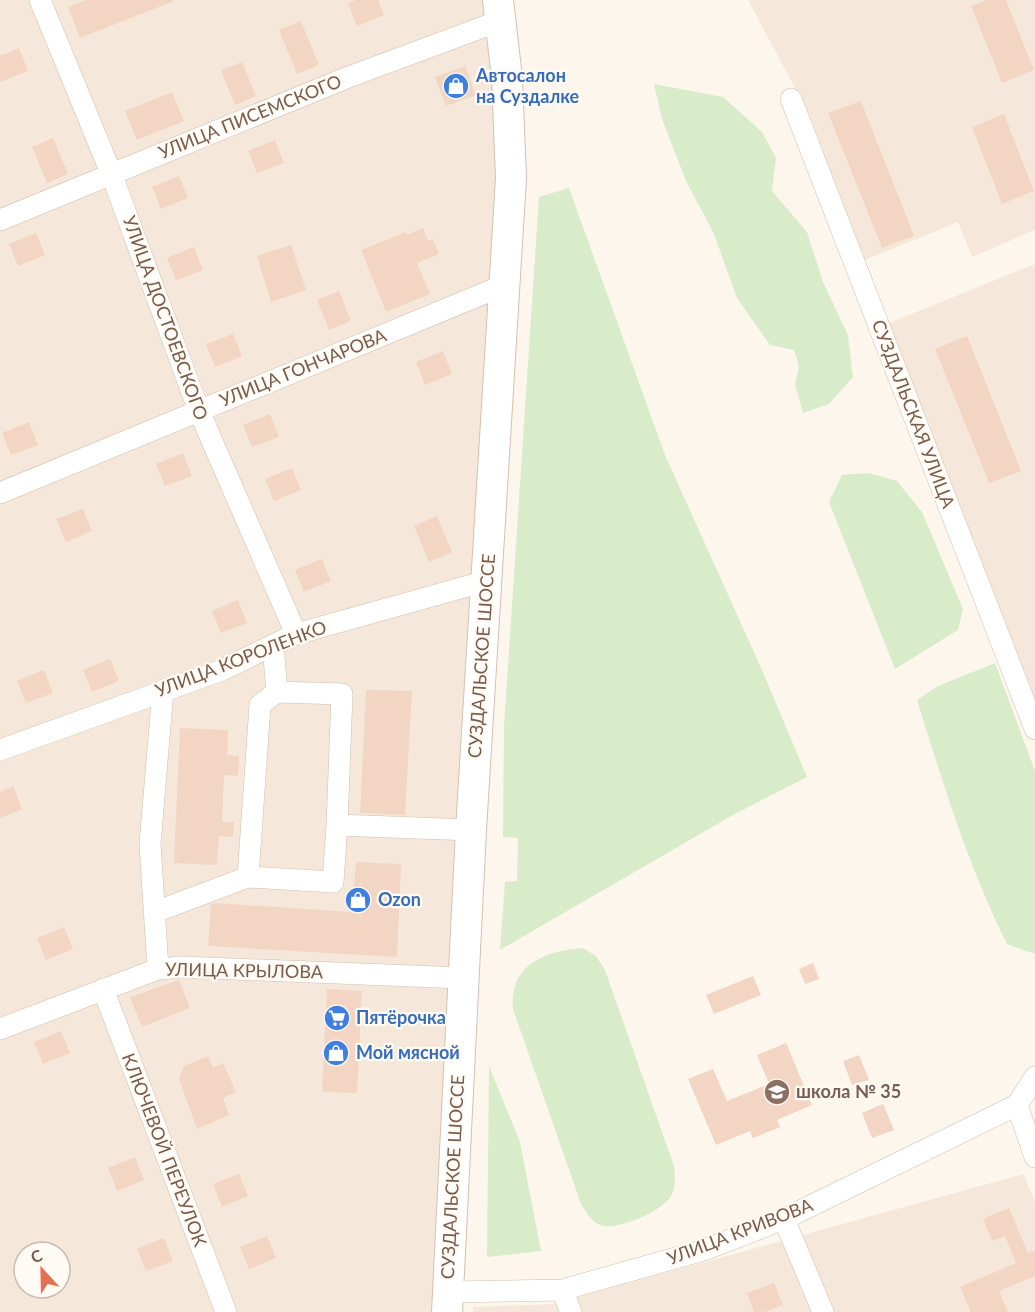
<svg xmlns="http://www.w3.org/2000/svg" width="1035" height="1312" font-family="Lato,sans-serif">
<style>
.residential{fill:#f5e8da;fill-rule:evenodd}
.green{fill:#d8ecc9}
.building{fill:#f3d5c3}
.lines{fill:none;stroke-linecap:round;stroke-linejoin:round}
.street-casing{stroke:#d1beb0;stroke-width:22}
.secondary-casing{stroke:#d6c0b0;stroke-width:32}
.street{stroke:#fff;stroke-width:21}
.secondary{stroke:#fff;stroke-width:30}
.labels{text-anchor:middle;stroke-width:4.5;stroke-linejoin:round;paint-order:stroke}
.shop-label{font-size:18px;font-weight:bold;fill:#366cbe;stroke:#fffaf3;text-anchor:start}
.street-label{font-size:18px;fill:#7a5c4d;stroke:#fffaf3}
.education-label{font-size:18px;font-weight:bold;fill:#785e54;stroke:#fffaf3;text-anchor:start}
</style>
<rect width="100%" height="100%" fill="#fdf6ec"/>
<path class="residential" d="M 0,0 L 492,0 L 503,43 L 443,1312 L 0,1312 ZM 24,1252 L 60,1252 L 60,1288 L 24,1288 Z
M 748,0 L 1035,0 L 1035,230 L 972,257 L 958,222 L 865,260 L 809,114 Z
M 1035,264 L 1035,704 L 889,323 Z
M 1023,1174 L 1035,1201 L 1035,1312 L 473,1312 L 473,1307 L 553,1304 Z"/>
<path class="green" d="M 654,84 L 723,97 L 762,132 L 776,158 L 772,191 L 807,232 L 823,282 L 848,335 L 853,377 L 829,404 L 803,413 L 795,384 L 799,366 L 794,350 L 770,345 L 737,298 L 714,234 L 686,181 L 662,119 Z
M 569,188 L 665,455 L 762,670 L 807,777 L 733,815 L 500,950 L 505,882 L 517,881 L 518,838 L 503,837 L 504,726 L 539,197 Z
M 868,473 L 897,481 L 922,512 L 963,609 L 958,630 L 895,669 L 829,502 L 842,475 Z
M 995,663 L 1035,771 L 1035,954 L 1007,944 C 968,866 943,783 917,700 L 938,686 Z
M 583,948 L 596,956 L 605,970 L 674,1166 C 675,1175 676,1185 672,1194 C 666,1210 621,1229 604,1226 C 592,1224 587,1213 581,1204 L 513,1009 C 509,965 544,951 583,948 Z
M 489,1066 L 520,1142 L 541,1251 L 487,1257 Z"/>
<path class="building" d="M 86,0 L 173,0 L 174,1 L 80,38 L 68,7 Z
M 356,0 L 378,0 L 384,15 L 357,26 L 348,3 Z
M 987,0 L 1006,0 L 1034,70 L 1002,83 L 971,6 Z
M 301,21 L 319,65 L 297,74 L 279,30 Z
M 19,48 L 28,71 L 0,82 L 0,56 Z
M 242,62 L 256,96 L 235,105 L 221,70 Z
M 465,66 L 476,95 L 446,106 L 435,77 Z
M 172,92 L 184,121 L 137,140 L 125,111 Z
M 861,101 L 914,236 L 882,248 L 828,113 Z
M 1004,114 L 1034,191 L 1002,204 L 972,127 Z
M 53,138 L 68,174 L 47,183 L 32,147 Z
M 275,140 L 284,163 L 257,173 L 248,151 Z
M 179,176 L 188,198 L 161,209 L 152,187 Z
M 423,228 L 428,241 L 433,239 L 439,254 L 417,263 L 430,294 L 386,312 L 361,250 L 406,232 L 407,235 Z
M 36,233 L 45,255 L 18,266 L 9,244 Z
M 291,245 L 306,290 L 271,302 L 257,256 Z
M 194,247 L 203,270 L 176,280 L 167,258 Z
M 339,291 L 351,321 L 329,330 L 317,300 Z
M 233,334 L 242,356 L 215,367 L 206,344 Z
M 967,336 L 1021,471 L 989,483 L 935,349 Z
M 443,351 L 452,374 L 425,385 L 416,362 Z
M 270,414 L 279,437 L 252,447 L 243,425 Z
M 29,422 L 38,445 L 11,455 L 2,433 Z
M 183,453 L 192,476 L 165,486 L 156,464 Z
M 292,468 L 301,490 L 274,501 L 265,479 Z
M 83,509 L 92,531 L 66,542 L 56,519 Z
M 437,516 L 452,552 L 429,562 L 414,526 Z
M 322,559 L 331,581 L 304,592 L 295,570 Z
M 238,600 L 247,623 L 221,633 L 212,611 Z
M 110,659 L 119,681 L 92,692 L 83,670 Z
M 44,670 L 53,693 L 26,703 L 17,681 Z
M 366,690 L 412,691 L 405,815 L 360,813 Z
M 180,728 L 228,730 L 227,755 L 239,756 L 238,776 L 224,775 L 222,822 L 234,822 L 233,837 L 219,836 L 217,865 L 174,863 Z
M 13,786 L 22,809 L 0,818 L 0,792 Z
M 356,862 L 401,864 L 397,957 L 208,946 L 211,905 L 215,903 L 352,912 Z
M 64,927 L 73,949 L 46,960 L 37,938 Z
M 813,963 L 819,979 L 805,984 L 799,969 Z
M 753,976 L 761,995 L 714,1014 L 706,995 Z
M 179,980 L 190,1008 L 142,1027 L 130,997 Z
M 327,989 L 362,991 L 357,1093 L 322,1092 Z
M 61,1031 L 70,1053 L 43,1064 L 34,1042 Z
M 786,1043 L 812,1105 L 777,1120 L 780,1127 L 753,1138 L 750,1131 L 716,1145 L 688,1079 L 713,1069 L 727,1101 L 769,1084 L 757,1055 Z
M 859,1055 L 869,1080 L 852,1085 L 843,1061 Z
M 208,1056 L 213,1068 L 223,1063 L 236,1092 L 223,1098 L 229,1115 L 197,1129 L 179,1079 L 184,1066 Z
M 883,1104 L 894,1130 L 872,1138 L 862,1113 Z
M 135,1157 L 144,1180 L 117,1191 L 108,1168 Z
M 239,1174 L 248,1196 L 222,1207 L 213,1184 Z
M 1009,1208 L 1028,1253 L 1035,1250 L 1035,1276 L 999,1291 L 1008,1312 L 971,1312 L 960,1287 L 1016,1263 L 1005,1236 L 992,1241 L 983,1219 Z
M 267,1236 L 276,1258 L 249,1269 L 240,1247 Z
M 164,1238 L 173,1261 L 146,1271 L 137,1249 Z
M 774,1283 L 783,1305 L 765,1312 L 754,1312 L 747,1293 Z"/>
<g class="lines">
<g class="street-casing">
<path id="street" d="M 40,0 L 111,173 L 199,411 L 296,634
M 791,99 L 1035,729
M 0,220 L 346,78 L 502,20
M 0,493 L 507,284
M 273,646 L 277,692
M 0,750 L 222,670 L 296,634 L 486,581
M 337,825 L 333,882 L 248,877 L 260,705 L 277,692 L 342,694 L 337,825 L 471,830
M 155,912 L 248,877
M 158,969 L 150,844 L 163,690
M 103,989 L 226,1312
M 0,1029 L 158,969 L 182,967 L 463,978
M 1017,1105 L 1035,1157
M 784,1219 L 823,1312
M 562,1290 L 571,1312
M 448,1292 L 562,1290 L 704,1250 L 784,1219 L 1017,1105 L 1035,1077"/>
</g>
<g class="secondary-casing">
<path id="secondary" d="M 447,1312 L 471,830 L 511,178 L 507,78 L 498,0"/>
</g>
<use href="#street" class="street"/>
<use href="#secondary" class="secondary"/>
</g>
<defs>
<g id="shop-disc" transform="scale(1.35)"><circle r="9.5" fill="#3f7fe0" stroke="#fffaf3"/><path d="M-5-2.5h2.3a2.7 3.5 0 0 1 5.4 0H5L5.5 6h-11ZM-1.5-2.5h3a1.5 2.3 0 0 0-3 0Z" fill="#fff"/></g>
<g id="supermarket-disc" transform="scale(1.35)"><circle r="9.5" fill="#3f7fe0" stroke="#fffaf3"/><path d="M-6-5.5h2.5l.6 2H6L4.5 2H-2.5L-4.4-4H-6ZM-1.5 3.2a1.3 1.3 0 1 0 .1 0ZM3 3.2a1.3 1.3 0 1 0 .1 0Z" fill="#fff"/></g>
<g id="school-disc" transform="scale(1.35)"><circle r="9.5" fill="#8d6e63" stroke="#fffaf3"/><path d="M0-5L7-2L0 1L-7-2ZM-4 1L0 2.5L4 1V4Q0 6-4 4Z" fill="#fff"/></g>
</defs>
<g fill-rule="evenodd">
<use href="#shop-disc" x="456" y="86"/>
<use href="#shop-disc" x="358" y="900"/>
<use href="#supermarket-disc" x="337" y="1018"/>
<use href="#shop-disc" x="336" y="1053"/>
<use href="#school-disc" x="777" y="1092"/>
</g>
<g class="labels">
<g class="shop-label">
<text x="476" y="82">Автосалон<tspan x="476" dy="21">на Суздалке</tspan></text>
<text x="378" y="906">Ozon</text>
<text x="356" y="1024">Пятёрочка</text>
<text x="356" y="1059">Мой мясной</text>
</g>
<g class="street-label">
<text transform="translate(250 117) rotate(-22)" y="6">УЛИЦА ПИСЕМСКОГО</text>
<text transform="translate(165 318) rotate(70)" y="6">УЛИЦА ДОСТОЕВСКОГО</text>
<text transform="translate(303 368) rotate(-22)" y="6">УЛИЦА ГОНЧАРОВА</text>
<text transform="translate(913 414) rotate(69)" y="6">СУЗДАЛЬСКАЯ УЛИЦА</text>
<text transform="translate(482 656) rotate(-86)" y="6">СУЗДАЛЬСКОЕ ШОССЕ</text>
<text transform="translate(241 659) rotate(-21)" y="6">УЛИЦА КОРОЛЕНКО</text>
<text transform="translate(244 971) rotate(1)" y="6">УЛИЦА КРЫЛОВА</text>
<text transform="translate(164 1150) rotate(69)" y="6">КЛЮЧЕВОЙ ПЕРЕУЛОК</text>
<text transform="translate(453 1177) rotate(-87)" y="6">СУЗДАЛЬСКОЕ ШОССЕ</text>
<text transform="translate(740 1232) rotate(-21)" y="6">УЛИЦА КРИВОВА</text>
</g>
<g class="education-label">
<text x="796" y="1098">школа № 35</text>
</g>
</g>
<g transform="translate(42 1270) rotate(338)"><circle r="28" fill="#fffaf3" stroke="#cabbb1" stroke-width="1.5"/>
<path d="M0-4.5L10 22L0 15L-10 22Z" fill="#e76f51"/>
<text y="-9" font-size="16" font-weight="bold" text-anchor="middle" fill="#7a5c4d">С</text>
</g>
</svg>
